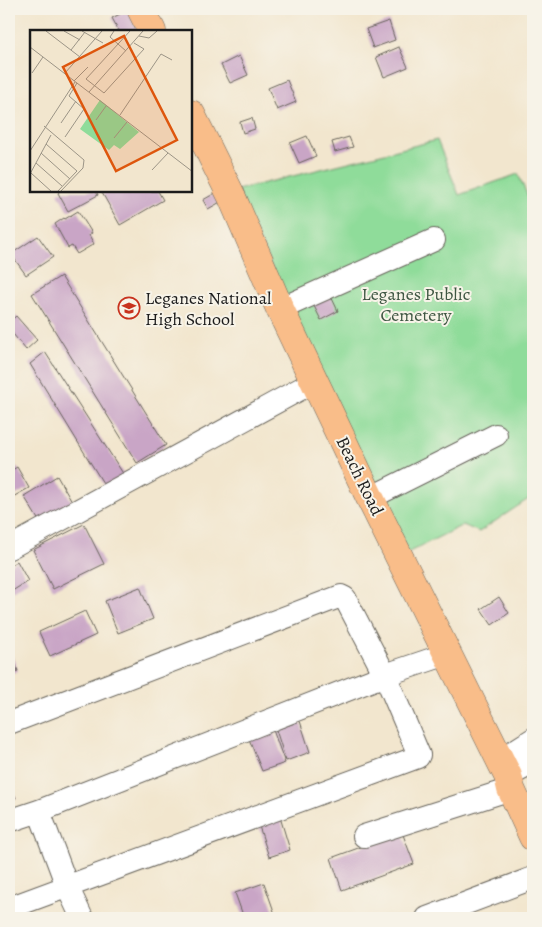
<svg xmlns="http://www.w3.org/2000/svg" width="542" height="927" font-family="Alegreya,serif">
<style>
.green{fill:#8fdc9a;stroke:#567c5b}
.building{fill:#c9a5c6}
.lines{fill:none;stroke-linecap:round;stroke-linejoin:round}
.minor-casing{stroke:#67635a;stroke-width:24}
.major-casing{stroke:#67635a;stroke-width:29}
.minor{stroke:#fff;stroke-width:22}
.major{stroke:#f9bd89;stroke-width:28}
.labels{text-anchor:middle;stroke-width:4;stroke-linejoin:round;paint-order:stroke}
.park-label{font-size:18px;fill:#3e5642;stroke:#f7f3e8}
.poi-label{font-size:18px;fill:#1c1c1c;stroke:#f7f3e8;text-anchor:start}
.street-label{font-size:18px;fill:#1c1c1c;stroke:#f7f3e8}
.inset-road{fill:none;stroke:#9c9587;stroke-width:1}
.view{fill:#de560d;fill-opacity:0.15;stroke:#de560d;stroke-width:2.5}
.inset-edge{fill:none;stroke:#1c1c1c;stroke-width:2.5}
</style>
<rect width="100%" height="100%" fill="#f7f3e8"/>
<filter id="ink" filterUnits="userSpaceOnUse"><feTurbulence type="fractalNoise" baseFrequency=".02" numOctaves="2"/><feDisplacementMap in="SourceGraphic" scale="10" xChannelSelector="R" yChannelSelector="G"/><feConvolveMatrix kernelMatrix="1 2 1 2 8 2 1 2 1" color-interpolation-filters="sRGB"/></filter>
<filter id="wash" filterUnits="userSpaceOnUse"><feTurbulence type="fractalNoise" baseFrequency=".0096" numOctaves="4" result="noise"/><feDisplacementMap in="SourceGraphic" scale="20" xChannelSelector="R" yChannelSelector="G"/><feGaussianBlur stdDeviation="1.12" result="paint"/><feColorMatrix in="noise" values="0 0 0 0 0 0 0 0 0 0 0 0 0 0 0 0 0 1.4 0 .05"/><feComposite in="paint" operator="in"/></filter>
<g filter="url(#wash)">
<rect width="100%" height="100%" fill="#f2e6ce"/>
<path class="green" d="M 437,140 L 459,195 L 518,174 L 533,208 L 533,496 L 479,532 L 463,525 L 401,556 L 237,190 Z"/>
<g id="blocks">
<path class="building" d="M 128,10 L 138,29 L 134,31 L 119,31 L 112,18 Z
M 389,21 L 395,40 L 373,48 L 366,29 Z
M 399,47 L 408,67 L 384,77 L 376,57 Z
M 239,56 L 248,75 L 230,83 L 221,65 Z
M 287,80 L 296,102 L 277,110 L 268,88 Z
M 252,118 L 255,129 L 243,133 L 240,122 Z
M 307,136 L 316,156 L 299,163 L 290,143 Z
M 349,137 L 353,147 L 335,152 L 332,142 Z
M 60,191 L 96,191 L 98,195 L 68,211 L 58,193 Z
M 101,191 L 158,191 L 163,200 L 120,225 Z
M 219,191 L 224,200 L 208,209 L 203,200 Z
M 78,211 L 92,233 L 89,235 L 94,244 L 77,254 L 72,246 L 68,248 L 55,224 L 64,218 L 65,219 Z
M 38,236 L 53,257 L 26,275 L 11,254 Z
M 61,276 L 166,445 L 137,463 L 32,294 Z
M 329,292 L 338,311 L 321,320 L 311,300 Z
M 16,316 L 37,340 L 26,350 L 9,329 L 9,322 Z
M 45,352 L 124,475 L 106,488 L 30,364 Z
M 17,467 L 29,488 L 9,499 L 9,472 Z
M 57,476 L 72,502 L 39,521 L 24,496 Z
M 84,524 L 104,564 L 53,589 L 33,550 Z
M 17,561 L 28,581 L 9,593 L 9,566 Z
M 140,587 L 153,619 L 118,633 L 105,601 Z
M 499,597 L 509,613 L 492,625 L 481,609 Z
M 85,611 L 96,635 L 50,656 L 39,632 Z
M 9,648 L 18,671 L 9,674 Z
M 300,721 L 310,752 L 286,761 L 276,730 Z
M 273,730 L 285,763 L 262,771 L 249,739 Z
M 9,782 L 16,798 L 9,801 Z
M 280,817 L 290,850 L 269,857 L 258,823 Z
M 402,832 L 414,864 L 342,890 L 331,858 Z
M 264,883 L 276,917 L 272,918 L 244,918 L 235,893 Z"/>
</g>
</g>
<g filter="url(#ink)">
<use href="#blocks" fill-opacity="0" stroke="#67635a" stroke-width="1"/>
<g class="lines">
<g class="minor-casing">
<path id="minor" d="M 280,309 L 434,240
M 370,498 L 496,435
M 9,548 L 315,381
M 9,723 L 341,596 L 345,598 L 385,675 L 419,755 L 418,757 L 9,908
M 500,760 L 533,739
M 508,776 L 533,763
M 39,811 L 67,886 L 82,918
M 9,821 L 39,811 L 385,675 L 447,654
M 364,836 L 511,789
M 427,918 L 533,878"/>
</g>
<g class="major-casing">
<path id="major" d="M 141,9 L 152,31
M 191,114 L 231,195 L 280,309 L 370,498 L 502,764 L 508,776 L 511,789 L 533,837"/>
</g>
<use href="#minor" class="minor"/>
<use href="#major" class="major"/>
</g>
</g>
<defs>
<g id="school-ring" transform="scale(1.125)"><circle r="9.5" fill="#f7f3e8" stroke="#c8321e" stroke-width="1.5"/><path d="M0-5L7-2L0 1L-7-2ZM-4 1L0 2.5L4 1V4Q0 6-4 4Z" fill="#c8321e"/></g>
</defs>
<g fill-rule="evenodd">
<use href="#school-ring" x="129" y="308"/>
</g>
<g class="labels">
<g class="park-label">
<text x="416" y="300">Leganes Public<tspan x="416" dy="21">Cemetery</tspan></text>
</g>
<g class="poi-label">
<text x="145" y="304">Leganes National<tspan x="145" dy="21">High School</tspan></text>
</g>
<g class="street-label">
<text transform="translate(360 476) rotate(64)" y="6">Beach Road</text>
</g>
</g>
<g transform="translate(30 30)">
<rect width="162" height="162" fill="#f2e6ce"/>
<path d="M 70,70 L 109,102 L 90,119 L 84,115 L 79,120 L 50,99 Z" fill="#8fdc9a"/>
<path class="inset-road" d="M 16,1 L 50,27M 34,1 L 50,10M 52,1 L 73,13M 84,1 L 80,7 L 96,21M 100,1 L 56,49 L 74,63 L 114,19 L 104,13M 109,6 L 119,8 L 127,1M 0,17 L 163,142M 41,20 L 55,2M 2,43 L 13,27M 35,43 L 72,1M 44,51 L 58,37M 59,62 L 113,1M 90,85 L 131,24 L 142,30M 66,90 L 76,76M 31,93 L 46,71M 14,96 L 54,130 L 53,138 L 30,162M 35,107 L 54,79 L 39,66 L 47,53M 84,108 L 97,92M 16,114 L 47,141 L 27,162M 0,121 L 45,52M 11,123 L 40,149M 6,133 L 32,156M 122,140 L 138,123M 1,143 L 22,162M 0,144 L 21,105"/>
<path class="view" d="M 94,6 L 147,110 L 86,141 L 33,37 Z"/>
<rect width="162" height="162" class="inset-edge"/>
</g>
<rect width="542" height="927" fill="none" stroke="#f7f3e8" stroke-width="30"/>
</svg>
